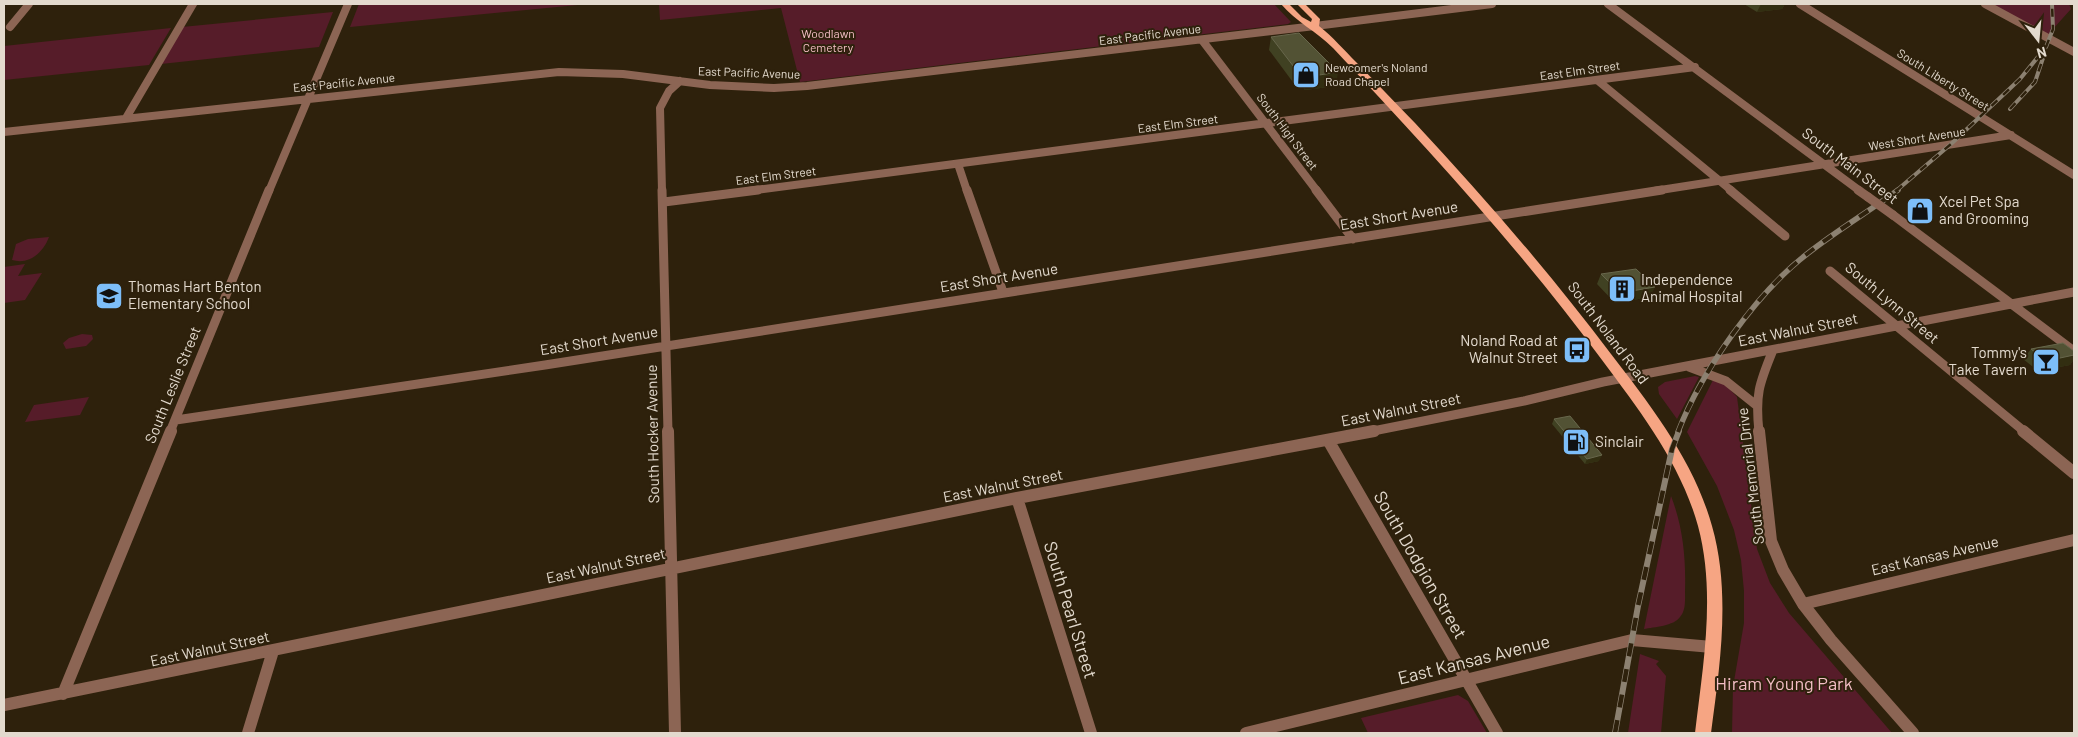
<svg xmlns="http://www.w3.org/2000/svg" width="2078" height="737" font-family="Barlow,sans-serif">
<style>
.green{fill:#561c29}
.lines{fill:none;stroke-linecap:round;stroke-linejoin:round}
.minor-far2{stroke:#8c6554;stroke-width:8}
.minor-far1{stroke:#8c6554;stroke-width:9}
.minor{stroke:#8c6554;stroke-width:12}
.tertiary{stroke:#8c6554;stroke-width:8}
.primary{fill:#f6a583;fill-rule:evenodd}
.rail-far2-casing{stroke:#8c8171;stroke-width:4}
.rail-far1-casing{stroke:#8c8171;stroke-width:5.5}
.rail-casing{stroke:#8c8171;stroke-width:6}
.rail-far2{stroke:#2e210c;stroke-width:2.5;stroke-dasharray:8;stroke-linecap:butt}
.rail-far1{stroke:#2e210c;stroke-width:4;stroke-dasharray:11;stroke-linecap:butt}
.rail{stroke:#2e210c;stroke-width:4.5;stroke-dasharray:13;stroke-linecap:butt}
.minor-bridge{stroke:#8c6554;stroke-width:9}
.wall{fill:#404122}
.shaded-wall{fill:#322e11}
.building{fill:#525234;stroke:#68674c}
.labels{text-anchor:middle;stroke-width:4;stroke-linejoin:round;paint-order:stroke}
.far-park-label{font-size:12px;fill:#f4bec5;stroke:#2e210c}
.far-street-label{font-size:12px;fill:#e3dace;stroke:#2e210c}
.far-poi-label{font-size:12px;fill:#e3dace;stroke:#2e210c;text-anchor:start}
.street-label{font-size:15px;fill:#e3dace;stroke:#2e210c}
.poi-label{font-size:15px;fill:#e3dace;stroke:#2e210c;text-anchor:start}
.near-street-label{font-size:18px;fill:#e3dace;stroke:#2e210c}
.near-park-label{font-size:18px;fill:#f4bec5;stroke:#2e210c}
</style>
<rect width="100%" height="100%" fill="#2e210c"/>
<path class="green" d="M 359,4 L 588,4 L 350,27 Z
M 659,4 L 1274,4 L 1291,22 L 1288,24 L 800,82 L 781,8 L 660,20 Z
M 1985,4 L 2069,4 L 2071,9 L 2053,29 L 2049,38 Z
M 333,12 L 319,47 L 161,64 L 182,27 Z
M 171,28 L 149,65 L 4,80 L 4,46 Z
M 49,237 C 43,253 29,265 12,260 L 16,244 L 28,239 Z
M 25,264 L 18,276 L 42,273 L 25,300 L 4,303 L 4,267 Z
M 82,334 L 92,335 L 93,339 L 86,346 L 66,349 L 63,343 L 69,338 Z
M 1695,376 L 1699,377 L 1677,419 L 1659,394 L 1658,387 L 1665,382 Z
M 1714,378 L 1722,381 L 1737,397 L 1757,549 L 1770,583 L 1789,613 L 1892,733 L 1732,733 L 1733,687 L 1744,623 L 1744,591 L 1741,560 L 1734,530 L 1717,486 L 1687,432 Z
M 89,397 L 80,415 L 25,422 L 34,405 Z
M 1671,496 C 1683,527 1686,558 1685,591 C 1685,600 1686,610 1680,617 C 1674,626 1654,627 1644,629 Z
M 1640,654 L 1659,661 L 1656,664 L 1666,676 L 1661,733 L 1628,733 Z
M 1458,695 L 1468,701 L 1487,733 L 1368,733 L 1361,718 Z"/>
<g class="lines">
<path class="minor-far2" d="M 1608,4 L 1860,191
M 1800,4 L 2074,175
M 1985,4 L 2074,52
M 10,27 L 29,4
M 1202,40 L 1317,191
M 1597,80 L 1732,191
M 126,118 L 193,4
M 4,132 L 559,72 L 623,74 L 710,85 L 774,88 L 807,86 L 1315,26
M 958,164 L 967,191
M 269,191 L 348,4
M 662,191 L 660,108 L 669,91 L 680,81
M 748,191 L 1695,67
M 1654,191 L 2011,135"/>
<path class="minor-far1" d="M 662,190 L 668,432
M 967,190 L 1003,292
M 1316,190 L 1353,239
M 1730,190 L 1785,236
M 1858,190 L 1868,197
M 664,202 L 758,190
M 1893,215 L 2074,351
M 1830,271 L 2025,432
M 1689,367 L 1726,381 L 1756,405
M 176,420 L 545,365 L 1662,190
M 170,432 L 269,190
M 1368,432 L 1524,401 L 1603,382 L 2074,292
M 1759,432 C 1755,395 1759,384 1773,350"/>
<path class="minor" d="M 668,431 L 675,733
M 1759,431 L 1771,541 L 1783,570 L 1803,604 L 1831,640 L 1913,733
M 2023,431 L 2074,473
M 1328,440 L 1497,733
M 1017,498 L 1091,733
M 1803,604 L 2074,540
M 63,694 L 171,431
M 4,705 L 1017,498 L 1374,431
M 248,733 L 273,651
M 1246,733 L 1632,640 L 1712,647"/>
<path class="tertiary" d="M 1315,26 L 1492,4"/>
<path class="primary" d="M 1281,4 L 1289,4 L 1302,17 L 1311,22 L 1312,19 L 1297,4 L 1305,4 L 1320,19 L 1319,26 C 1333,37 1344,50 1356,62 C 1376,82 1395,103 1415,123 C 1484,197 1550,273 1611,354 C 1651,406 1694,461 1712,526 C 1731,592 1720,666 1711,733 L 1695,733 C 1703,665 1716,593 1698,526 C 1681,464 1640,411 1602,360 C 1520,249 1427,148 1333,48 C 1316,31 1296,22 1281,4 Z"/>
<g class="rail-far2-casing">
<path id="rail-far2" d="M 2010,109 L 2035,82 L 2044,55
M 1896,191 L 1951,144 L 2020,79 L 2046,47 L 2053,29 L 2052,4"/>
</g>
<g class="rail-far1-casing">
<path id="rail-far1" d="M 1678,432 C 1701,372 1756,293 1807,254 C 1836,231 1868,212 1898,190"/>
</g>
<g class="rail-casing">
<path id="rail" d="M 1615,733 L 1638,606 L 1672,449 L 1679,431"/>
</g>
<use href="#rail-far2" class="rail-far2"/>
<use href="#rail-far1" class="rail-far1"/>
<use href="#rail" class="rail"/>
<path class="minor-bridge" d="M 1868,197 L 1893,215"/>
</g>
<path class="wall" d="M 1744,4 L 1785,4 L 1782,9 L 1757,12 Z
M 1271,37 L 1336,86 L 1305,90 L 1300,84 L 1295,85 L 1269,50 Z
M 1601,274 L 1650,297 L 1615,303 L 1597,284 Z
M 2031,349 L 2074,351 L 2074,359 L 2070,365 L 2038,371 L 2023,359 Z
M 1554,419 L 1599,461 L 1585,464 L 1552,424 Z"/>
<path class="shaded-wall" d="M 1761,4 L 1785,4 L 1782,9 L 1757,12 Z
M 1297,71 L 1302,71 L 1300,84 L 1295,85 Z
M 1338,72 L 1336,86 L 1305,90 L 1307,77 Z
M 1655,287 L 1650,297 L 1615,303 L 1620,293 Z
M 2074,355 L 2074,359 L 2070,365 L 2038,371 L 2046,361 Z
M 1602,455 L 1599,461 L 1585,464 L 1587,459 Z"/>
<path class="building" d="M 1299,33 L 1338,72 L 1307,77 L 1302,71 L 1297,71 L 1271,37 Z
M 1636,269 L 1655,287 L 1620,293 L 1601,274 Z
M 2063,343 L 2074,351 L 2074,355 L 2046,361 L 2031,349 Z
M 1570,416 L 1602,455 L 1587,459 L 1554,419 Z"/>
<defs>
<g id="shop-square" transform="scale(1.4375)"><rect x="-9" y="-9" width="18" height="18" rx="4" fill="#7dbef9" stroke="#2e210c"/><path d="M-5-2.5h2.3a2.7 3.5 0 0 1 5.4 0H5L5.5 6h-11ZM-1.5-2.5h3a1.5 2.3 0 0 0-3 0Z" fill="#111"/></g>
<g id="building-square" transform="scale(1.4375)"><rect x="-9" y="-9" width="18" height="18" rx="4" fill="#7dbef9" stroke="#2e210c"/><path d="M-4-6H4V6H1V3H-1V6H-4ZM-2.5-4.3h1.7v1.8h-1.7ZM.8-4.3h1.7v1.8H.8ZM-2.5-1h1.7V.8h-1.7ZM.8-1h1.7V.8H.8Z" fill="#111"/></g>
<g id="school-square" transform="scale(1.4375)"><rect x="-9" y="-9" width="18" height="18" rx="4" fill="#7dbef9" stroke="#2e210c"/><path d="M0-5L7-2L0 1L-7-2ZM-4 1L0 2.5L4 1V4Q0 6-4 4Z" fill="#111"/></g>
<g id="bus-square" transform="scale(1.4375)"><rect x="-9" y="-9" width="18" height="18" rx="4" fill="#7dbef9" stroke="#2e210c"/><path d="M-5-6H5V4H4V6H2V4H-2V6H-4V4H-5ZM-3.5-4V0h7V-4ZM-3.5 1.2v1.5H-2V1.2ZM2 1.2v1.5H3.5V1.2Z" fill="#111"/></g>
<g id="bar-square" transform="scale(1.4375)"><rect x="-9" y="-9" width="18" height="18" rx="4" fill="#7dbef9" stroke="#2e210c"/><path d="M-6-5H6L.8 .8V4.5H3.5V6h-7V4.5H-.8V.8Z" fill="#111"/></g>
<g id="fuel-square" transform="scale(1.4375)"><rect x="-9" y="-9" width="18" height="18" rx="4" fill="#7dbef9" stroke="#2e210c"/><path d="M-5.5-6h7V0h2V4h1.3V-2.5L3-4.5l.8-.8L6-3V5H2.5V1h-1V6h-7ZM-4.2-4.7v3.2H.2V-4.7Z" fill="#111"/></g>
</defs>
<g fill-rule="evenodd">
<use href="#shop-square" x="1306" y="75"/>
<use href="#shop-square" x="1920" y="211"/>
<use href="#building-square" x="1622" y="289"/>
<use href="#school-square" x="109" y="296"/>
<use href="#bus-square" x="1577" y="350"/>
<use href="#bar-square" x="2046" y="362"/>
<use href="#fuel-square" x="1576" y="442"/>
</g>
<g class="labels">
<g class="far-park-label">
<text x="828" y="38">Woodlawn<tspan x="828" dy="14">Cemetery</tspan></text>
</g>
<g class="far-street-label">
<text transform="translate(1150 35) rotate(-7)" y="4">East Pacific Avenue</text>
<text transform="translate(1580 71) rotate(-8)" y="4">East Elm Street</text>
<text transform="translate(749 73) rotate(2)" y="4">East Pacific Avenue</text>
<text transform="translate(1943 80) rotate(32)" y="4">South Liberty Street</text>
<text transform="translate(344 83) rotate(-6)" y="4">East Pacific Avenue</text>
<text transform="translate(1178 124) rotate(-7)" y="4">East Elm Street</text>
<text transform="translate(1287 132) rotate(53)" y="4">South High Street</text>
<text transform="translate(1917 139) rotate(-9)" y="4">West Short Avenue</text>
<text transform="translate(776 176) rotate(-7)" y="4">East Elm Street</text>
</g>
<g class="far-poi-label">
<text x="1325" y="72">Newcomer's Noland<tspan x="1325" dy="14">Road Chapel</tspan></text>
</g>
<g class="street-label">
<text transform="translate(1850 166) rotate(37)" y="5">South Main Street</text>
<text transform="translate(1399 216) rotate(-9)" y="5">East Short Avenue</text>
<text transform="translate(999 278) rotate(-9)" y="5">East Short Avenue</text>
<text transform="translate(1892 303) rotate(40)" y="5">South Lynn Street</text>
<text transform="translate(1798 330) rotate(-11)" y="5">East Walnut Street</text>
<text transform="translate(1608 333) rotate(53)" y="5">South Noland Road</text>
<text transform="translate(599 341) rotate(-9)" y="5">East Short Avenue</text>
<text transform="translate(173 385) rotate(-68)" y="5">South Leslie Street</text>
<text transform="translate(1401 410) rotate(-11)" y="5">East Walnut Street</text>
<text transform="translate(653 434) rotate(-91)" y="5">South Hocker Avenue</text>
<text transform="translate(1751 476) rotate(-97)" y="5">South Memorial Drive</text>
<text transform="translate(1003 486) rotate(-11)" y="5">East Walnut Street</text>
<text transform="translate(1935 556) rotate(-13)" y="5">East Kansas Avenue</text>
<text transform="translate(606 566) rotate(-12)" y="5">East Walnut Street</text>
<text transform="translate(210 649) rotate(-12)" y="5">East Walnut Street</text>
</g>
<g class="poi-label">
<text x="1939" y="207">Xcel Pet Spa<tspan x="1939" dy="17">and Grooming</tspan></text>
<text x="1641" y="285">Independence<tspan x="1641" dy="17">Animal Hospital</tspan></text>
<text x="128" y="292">Thomas Hart Benton<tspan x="128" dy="17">Elementary School</tspan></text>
<text x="1558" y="346" text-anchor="end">Noland Road at<tspan x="1558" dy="17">Walnut Street</tspan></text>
<text x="2027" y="358" text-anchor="end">Tommy's<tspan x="2027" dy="17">Take Tavern</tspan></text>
<text x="1595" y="447">Sinclair</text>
</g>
<g class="near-street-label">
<text transform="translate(1420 565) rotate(60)" y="6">South Dodgion Street</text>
<text transform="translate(1070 610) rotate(73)" y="6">South Pearl Street</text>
<text transform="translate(1474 660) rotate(-14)" y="6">East Kansas Avenue</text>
</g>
<g class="near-park-label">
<text x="1784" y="690">Hiram Young Park</text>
</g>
</g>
<rect width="2078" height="737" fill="none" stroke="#e3dace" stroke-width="10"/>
<g transform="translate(2038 40) rotate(164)" stroke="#2e210c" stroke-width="4" paint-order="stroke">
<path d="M0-4L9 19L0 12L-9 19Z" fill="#e3dace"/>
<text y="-8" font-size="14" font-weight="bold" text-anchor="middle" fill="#e3dace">N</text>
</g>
</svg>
